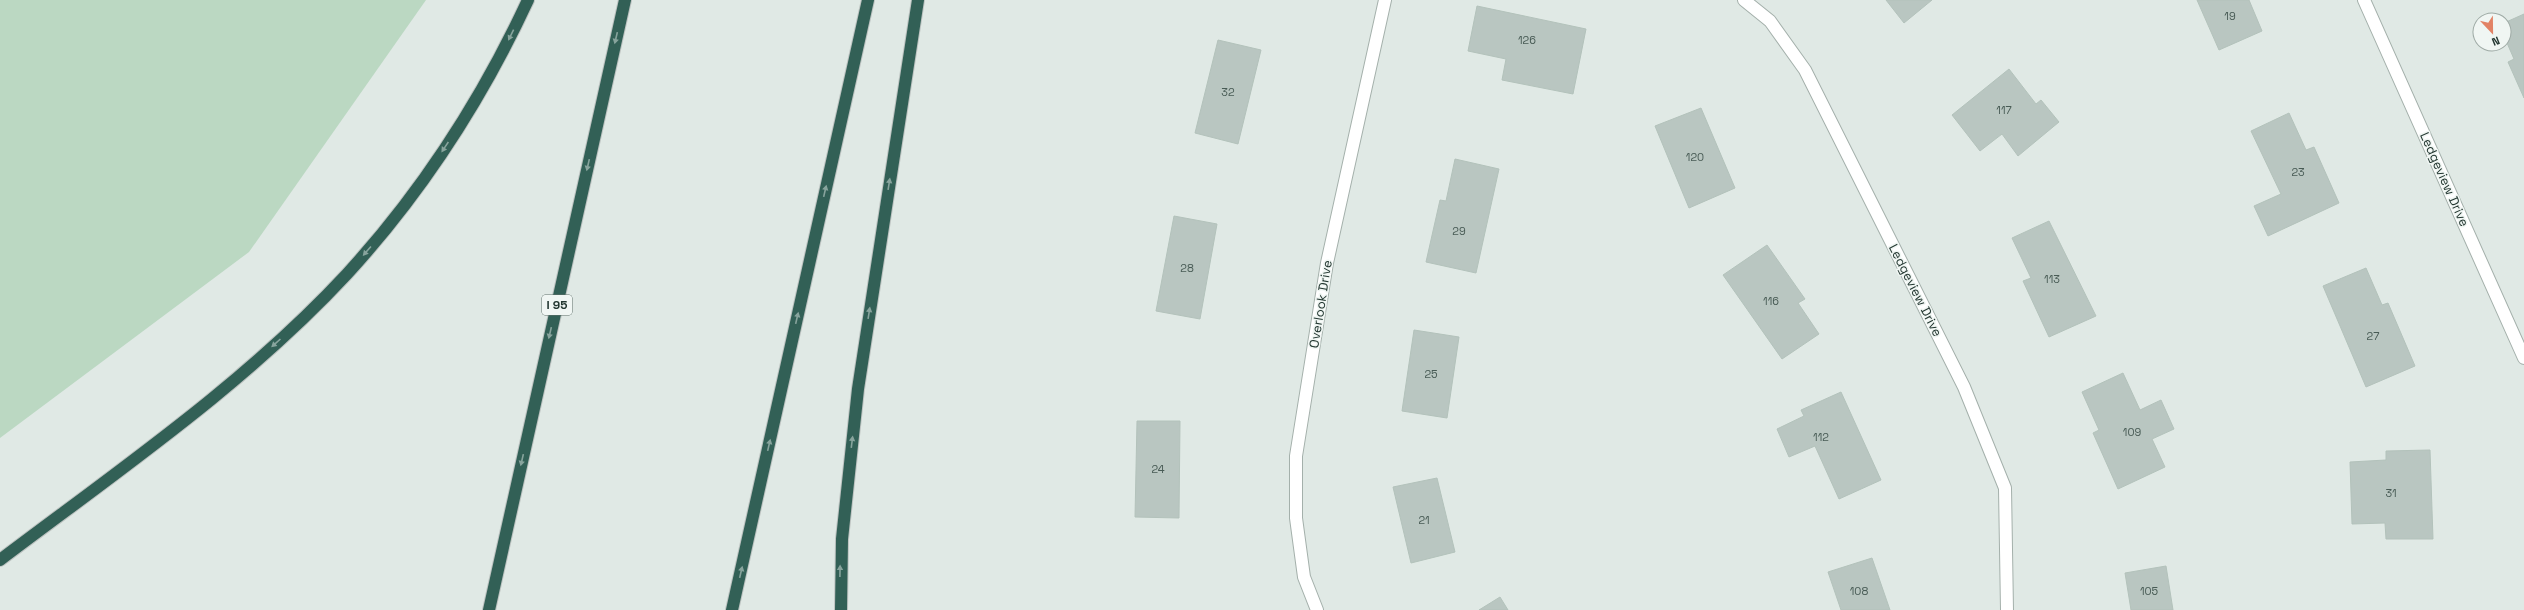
<svg xmlns="http://www.w3.org/2000/svg" width="2524" height="610" font-family="'Space Grotesk',sans-serif">
<style>
.green{fill:#bbd8c2}
.building{fill:#b9c6c1;stroke:#b3c2bb}
.lines{fill:none;stroke-linecap:round;stroke-linejoin:round}
.minor-casing{stroke:#a4b0ab;stroke-width:14}
.motorway-casing{stroke:#bdc3c1;stroke-width:14}
.minor{stroke:#fff;stroke-width:12}
.motorway{stroke:#326056;stroke-width:12}
.oneway{fill:#88a49d}
.labels{text-anchor:middle;stroke-width:3;stroke-linejoin:round;paint-order:stroke}
.number-label{font-size:11px;fill:#485b55}
.shield{fill:#f0f6f3;stroke:#60706b;stroke-width:1}
.shield-label{font-size:12px;font-weight:bold;fill:#233731}
.street-label{font-size:13px;fill:#233731;stroke:#f0f6f3}
</style>
<rect width="100%" height="100%" fill="#e0e9e5"/>
<path class="green" d="M 0,0 L 426,0 L 249,252 L 0,438 Z"/>
<path class="building" d="M 1886,0 L 1932,0 L 1904,23 Z
M 2197,0 L 2249,0 L 2262,31 L 2219,50 Z
M 1477,6 L 1586,29 L 1573,94 L 1502,80 L 1506,59 L 1468,51 Z
M 2524,14 L 2524,98 L 2508,62 L 2514,59 L 2504,36 L 2504,23 Z
M 1218,40 L 1261,50 L 1238,144 L 1195,133 Z
M 2009,69 L 2036,104 L 2041,100 L 2059,122 L 2018,156 L 2002,134 L 1980,151 L 1952,115 Z
M 1701,108 L 1735,188 L 1689,208 L 1655,126 Z
M 2289,113 L 2306,150 L 2314,147 L 2339,203 L 2268,236 L 2254,206 L 2281,194 L 2251,131 Z
M 1455,159 L 1499,169 L 1476,273 L 1426,262 L 1440,200 L 1446,201 Z
M 1174,216 L 1217,224 L 1200,319 L 1156,311 Z
M 2049,221 L 2096,316 L 2049,337 L 2023,281 L 2031,278 L 2012,238 Z
M 1767,245 L 1805,299 L 1798,303 L 1819,334 L 1782,359 L 1723,275 Z
M 2366,268 L 2382,305 L 2388,303 L 2415,366 L 2366,387 L 2323,286 Z
M 1414,330 L 1459,337 L 1447,418 L 1402,411 Z
M 2123,373 L 2140,410 L 2161,400 L 2174,429 L 2152,439 L 2165,467 L 2118,489 L 2093,433 L 2099,430 L 2082,392 Z
M 1841,392 L 1881,480 L 1839,499 L 1815,446 L 1789,457 L 1777,429 L 1804,416 L 1801,410 Z
M 1137,421 L 1180,421 L 1179,518 L 1135,517 Z
M 2430,450 L 2433,539 L 2386,539 L 2385,523 L 2352,524 L 2350,462 L 2386,460 L 2386,451 Z
M 1437,478 L 1455,552 L 1411,563 L 1393,487 Z
M 1872,558 L 1890,610 L 1841,610 L 1828,572 Z
M 2166,566 L 2173,610 L 2131,610 L 2125,573 Z
M 1500,597 L 1508,610 L 1479,610 Z"/>
<g class="lines">
<g class="minor-casing">
<path id="minor" d="M 1744,0 L 1770,21 L 1805,70 L 1964,387 L 2005,488 L 2007,610
M 2364,0 L 2524,358
M 1317,610 L 1304,577 L 1296,518 L 1296,456 L 1327,263 L 1385,0"/>
</g>
<g class="motorway-casing">
<path id="motorway" d="M 0,560 C 119,470 245,384 347,274 C 421,193 482,99 528,0
M 489,610 L 625,0
M 732,610 L 868,0
M 841,610 L 842,539 L 858,389 L 918,0"/>
</g>
<use href="#minor" class="minor"/>
<use href="#motorway" class="motorway"/>
</g>
<defs><path id="oneway-solid" d="M-6-.8H1V-3.2L6.5 0L1 3.2V.8H-6Z"/></defs>
<g class="oneway">
<use href="#oneway-solid" transform="translate(511 35) rotate(116)"/>
<use href="#oneway-solid" transform="translate(616 38) rotate(103)"/>
<use href="#oneway-solid" transform="translate(445 147) rotate(124)"/>
<use href="#oneway-solid" transform="translate(588 165) rotate(103)"/>
<use href="#oneway-solid" transform="translate(889 184) rotate(-81)"/>
<use href="#oneway-solid" transform="translate(825 191) rotate(-77)"/>
<use href="#oneway-solid" transform="translate(367 251) rotate(131)"/>
<use href="#oneway-solid" transform="translate(869 313) rotate(-81)"/>
<use href="#oneway-solid" transform="translate(797 318) rotate(-77)"/>
<use href="#oneway-solid" transform="translate(550 333) rotate(103)"/>
<use href="#oneway-solid" transform="translate(276 343) rotate(138)"/>
<use href="#oneway-solid" transform="translate(852 442) rotate(-83)"/>
<use href="#oneway-solid" transform="translate(769 445) rotate(-77)"/>
<use href="#oneway-solid" transform="translate(522 460) rotate(103)"/>
<use href="#oneway-solid" transform="translate(840 571) rotate(-89)"/>
<use href="#oneway-solid" transform="translate(741 572) rotate(-77)"/>
</g>
<g class="labels">
<g class="number-label">
<text x="2230" y="20">19</text>
<text x="1527" y="44">126</text>
<text x="1228" y="96">32</text>
<text x="2004" y="114">117</text>
<text x="1695" y="161">120</text>
<text x="2298" y="176">23</text>
<text x="1459" y="235">29</text>
<text x="1187" y="272">28</text>
<text x="2052" y="283">113</text>
<text x="1771" y="305">116</text>
<text x="2373" y="340">27</text>
<text x="1431" y="378">25</text>
<text x="2132" y="436">109</text>
<text x="1821" y="441">112</text>
<text x="1158" y="473">24</text>
<text x="2391" y="497">31</text>
<text x="1424" y="524">21</text>
<text x="1859" y="595">108</text>
<text x="2149" y="595">105</text>
</g>
<rect class="shield" x="542" y="295" width="30" height="20" rx="3"/>
<g class="shield-label">
<text x="557" y="309">I 95</text>
</g>
<g class="street-label">
<text transform="translate(2445 179) rotate(66)" y="5">Ledgeview Drive</text>
<text transform="translate(1916 290) rotate(63)" y="5">Ledgeview Drive</text>
<text transform="translate(1320 304) rotate(-81)" y="5">Overlook Drive</text>
</g>
</g>
<g transform="translate(2492 32) rotate(158)"><circle r="19" fill="#f0f6f3" stroke="#9eaaa5"/>
<path d="M0-3L7 15L0 10L-7 15Z" fill="#e28265"/>
<text y="-6" font-size="11" font-weight="bold" text-anchor="middle" fill="#233731">N</text>
</g>
</svg>
